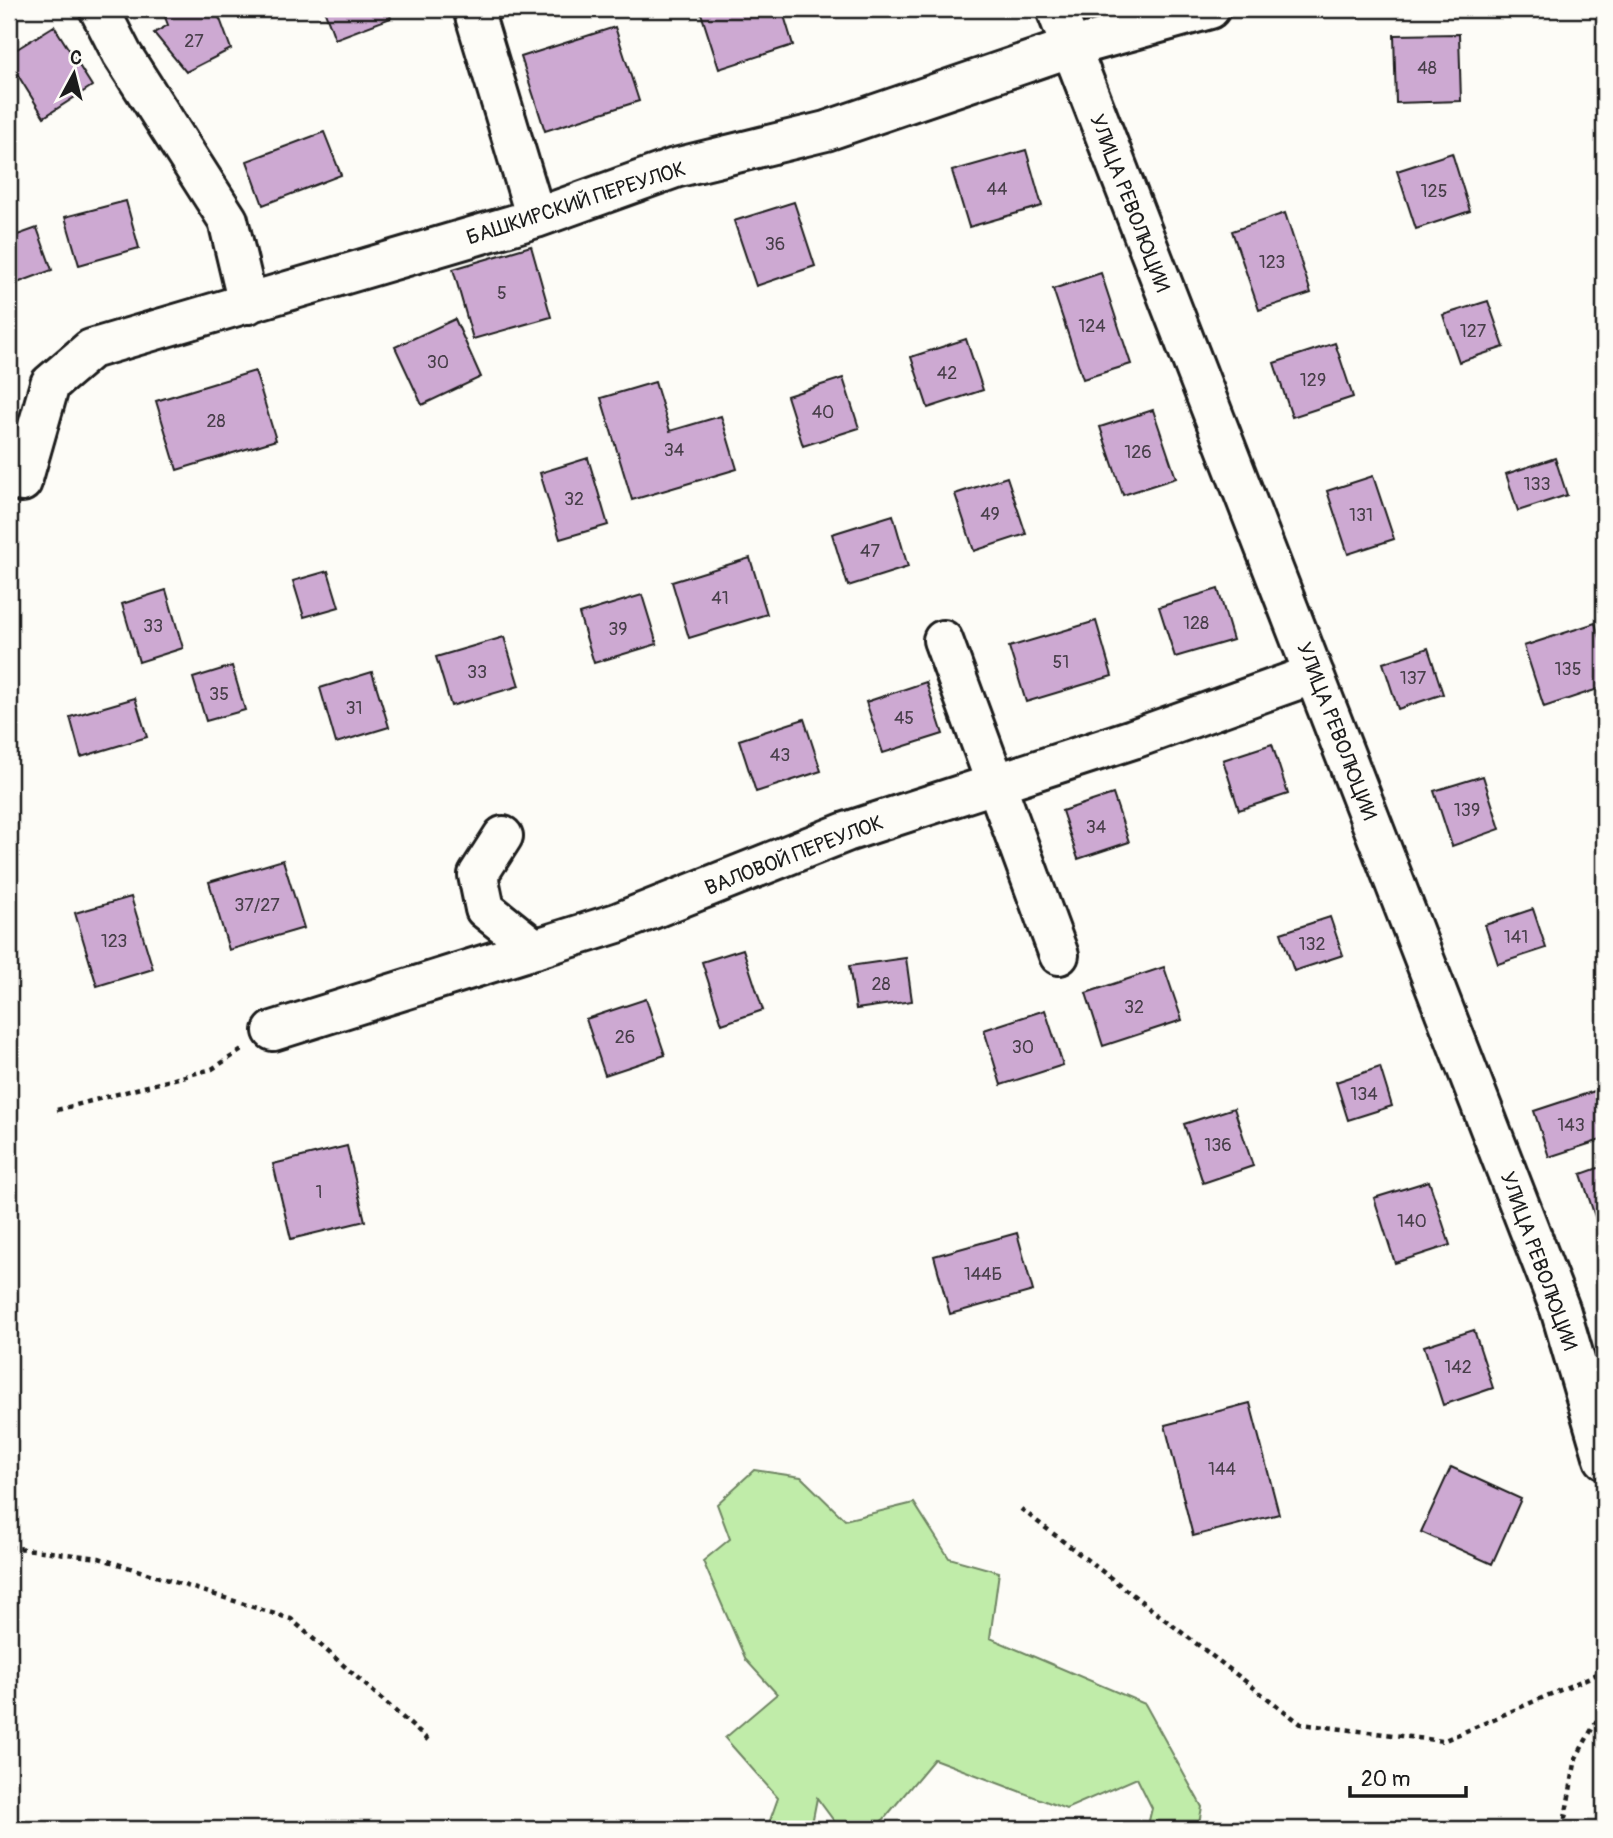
<svg xmlns="http://www.w3.org/2000/svg" width="1613" height="1838" font-family="Pangolin,sans-serif">
<style>
.green{fill:#c0eca9;stroke:#6e8462;stroke-width:2}
.building{fill:#cda9d2;stroke:#1c1c1c;stroke-width:2}
.lines{fill:none;stroke-linecap:round;stroke-linejoin:round}
.minor-casing{stroke:#1c1c1c;stroke-width:44}
.path{stroke:#1c1c1c;stroke-width:4.5;stroke-dasharray:5 5;stroke-linecap:butt}
.minor{stroke:#fdfcf7;stroke-width:38}
.labels{text-anchor:middle;stroke-width:7;stroke-linejoin:round;paint-order:stroke}
.number-label{font-size:18px;fill:#483f4a}
.street-label{font-size:21px;fill:#1c1c1c;stroke:#fdfcf7}
</style>
<rect width="100%" height="100%" fill="#fdfcf7"/>
<filter id="ink" filterUnits="userSpaceOnUse"><feTurbulence type="fractalNoise" baseFrequency=".0143" numOctaves="2"/><feDisplacementMap in="SourceGraphic" scale="14" xChannelSelector="R" yChannelSelector="G"/><feConvolveMatrix kernelMatrix="1 2 1 2 8 2 1 2 1" color-interpolation-filters="sRGB"/></filter>
<g filter="url(#ink)">
<path class="green" d="M 754,1470 L 801,1477 L 845,1520 L 914,1503 L 949,1558 L 999,1572 L 990,1638 L 1145,1704 L 1202,1807 L 1198,1829 L 1147,1829 L 1152,1808 L 1137,1778 L 1066,1809 L 934,1759 L 884,1819 L 871,1829 L 840,1829 L 817,1798 L 811,1829 L 767,1829 L 778,1798 L 725,1738 L 777,1694 L 746,1660 L 703,1561 L 730,1539 L 717,1504 Z"/>
<path class="building" d="M 162,9 L 210,9 L 220,19 L 231,49 L 186,72 L 154,33 L 168,25 Z
M 324,9 L 388,9 L 391,18 L 335,39 Z
M 495,9 L 531,9 L 499,19 Z
M 782,9 L 793,45 L 719,69 L 700,10 Z
M 54,26 L 92,86 L 44,117 L 9,61 L 9,54 Z
M 615,27 L 639,101 L 545,131 L 521,57 Z
M 1459,34 L 1461,101 L 1396,103 L 1394,35 Z
M 324,132 L 341,175 L 263,205 L 247,161 Z
M 1026,150 L 1042,206 L 969,227 L 952,171 Z
M 1452,153 L 1470,211 L 1416,229 L 1397,171 Z
M 126,201 L 139,248 L 79,265 L 65,217 Z
M 794,202 L 815,266 L 756,286 L 734,221 Z
M 1285,213 L 1311,293 L 1259,310 L 1232,231 Z
M 37,228 L 52,270 L 9,286 L 9,238 Z
M 531,246 L 551,317 L 473,339 L 453,269 Z
M 1101,273 L 1131,364 L 1083,379 L 1053,289 Z
M 1488,301 L 1504,347 L 1459,362 L 1443,315 Z
M 455,319 L 481,377 L 422,405 L 395,347 Z
M 966,339 L 983,390 L 928,408 L 911,357 Z
M 1335,343 L 1353,397 L 1292,417 L 1274,363 Z
M 255,371 L 276,440 L 177,470 L 156,401 Z
M 843,378 L 859,428 L 803,446 L 787,396 Z
M 655,382 L 670,431 L 721,416 L 737,469 L 632,500 L 601,398 Z
M 1153,410 L 1176,478 L 1123,495 L 1100,427 Z
M 588,458 L 608,525 L 560,539 L 540,473 Z
M 1555,458 L 1567,495 L 1518,511 L 1506,474 Z
M 1373,476 L 1394,539 L 1348,554 L 1327,491 Z
M 1007,477 L 1026,534 L 974,551 L 955,494 Z
M 893,515 L 908,567 L 848,586 L 832,534 Z
M 750,558 L 767,614 L 689,638 L 672,582 Z
M 328,571 L 339,607 L 304,617 L 293,581 Z
M 1218,589 L 1233,640 L 1175,657 L 1159,607 Z
M 166,590 L 183,648 L 139,662 L 122,604 Z
M 642,595 L 657,644 L 594,663 L 579,614 Z
M 1096,621 L 1112,676 L 1026,702 L 1009,647 Z
M 1595,623 L 1604,650 L 1604,687 L 1544,707 L 1524,646 Z
M 504,637 L 519,686 L 451,706 L 436,657 Z
M 1428,648 L 1443,694 L 1398,709 L 1383,663 Z
M 232,666 L 245,710 L 206,721 L 193,678 Z
M 372,672 L 389,727 L 336,743 L 320,688 Z
M 926,682 L 943,734 L 883,753 L 866,702 Z
M 135,698 L 147,737 L 81,757 L 70,717 Z
M 804,719 L 821,771 L 756,792 L 739,740 Z
M 1272,744 L 1288,794 L 1239,810 L 1223,760 Z
M 1483,776 L 1500,829 L 1452,846 L 1434,791 Z
M 1113,794 L 1129,842 L 1078,859 L 1062,811 Z
M 283,860 L 304,928 L 229,950 L 209,882 Z
M 131,897 L 153,969 L 97,986 L 75,913 Z
M 1533,909 L 1546,948 L 1498,964 L 1485,925 Z
M 1330,917 L 1343,955 L 1294,971 L 1281,933 Z
M 743,949 L 763,1010 L 722,1024 L 702,962 Z
M 906,958 L 912,1001 L 856,1009 L 849,966 Z
M 1164,967 L 1182,1020 L 1103,1046 L 1086,993 Z
M 646,999 L 665,1055 L 605,1075 L 586,1019 Z
M 1045,1010 L 1063,1065 L 1001,1085 L 984,1030 Z
M 1380,1067 L 1392,1106 L 1348,1120 L 1336,1082 Z
M 1604,1088 L 1604,1139 L 1549,1157 L 1534,1111 Z
M 1234,1108 L 1253,1166 L 1203,1183 L 1184,1124 Z
M 347,1146 L 365,1221 L 291,1239 L 273,1164 Z
M 1604,1166 L 1604,1244 L 1581,1174 Z
M 1429,1181 L 1450,1245 L 1395,1263 L 1374,1198 Z
M 1017,1233 L 1033,1291 L 950,1314 L 934,1256 Z
M 1474,1330 L 1493,1388 L 1443,1405 L 1424,1346 Z
M 1250,1403 L 1279,1514 L 1193,1536 L 1165,1425 Z
M 1451,1467 L 1521,1499 L 1492,1564 L 1421,1532 Z"/>
<g class="lines">
<g class="minor-casing">
<path id="minor" d="M 99,9 L 122,54 L 228,220 L 248,304
M 473,9 L 536,218
M 1056,9 L 1560,1309 L 1604,1459
M 22,482 L 50,384 L 91,349 L 536,218 L 675,168 L 826,131 L 1069,48 L 1210,9
M 943,640 L 1059,955
M 503,836 L 478,875 L 485,909 L 535,949
M 273,1031 L 617,923 L 846,832 L 1133,739 L 1314,674"/>
</g>
<path class="path" d="M 57,1110 L 212,1069 L 242,1050
M 1021,1509 L 1301,1724 L 1443,1741 L 1604,1671
M 9,1547 L 99,1558 L 291,1619 L 428,1740
M 1563,1829 L 1576,1758 L 1604,1707"/>
<use href="#minor" class="minor"/>
</g>
</g>
<g class="labels">
<g class="number-label">
<text x="194" y="47">27</text>
<text x="1427" y="74">48</text>
<text x="997" y="195">44</text>
<text x="1434" y="197">125</text>
<text x="775" y="250">36</text>
<text x="1272" y="268">123</text>
<text x="502" y="299">5</text>
<text x="1092" y="332">124</text>
<text x="1473" y="337">127</text>
<text x="438" y="368">30</text>
<text x="947" y="379">42</text>
<text x="1313" y="386">129</text>
<text x="823" y="418">40</text>
<text x="216" y="427">28</text>
<text x="674" y="456">34</text>
<text x="1138" y="458">126</text>
<text x="1537" y="490">133</text>
<text x="574" y="505">32</text>
<text x="990" y="520">49</text>
<text x="1361" y="521">131</text>
<text x="870" y="557">47</text>
<text x="720" y="604">41</text>
<text x="1196" y="629">128</text>
<text x="153" y="632">33</text>
<text x="618" y="635">39</text>
<text x="1061" y="668">51</text>
<text x="1568" y="675">135</text>
<text x="477" y="678">33</text>
<text x="1413" y="684">137</text>
<text x="219" y="700">35</text>
<text x="354" y="714">31</text>
<text x="904" y="724">45</text>
<text x="780" y="761">43</text>
<text x="1467" y="816">139</text>
<text x="1096" y="833">34</text>
<text x="257" y="911">37/27</text>
<text x="1516" y="943">141</text>
<text x="114" y="947">123</text>
<text x="1312" y="950">132</text>
<text x="881" y="990">28</text>
<text x="1134" y="1013">32</text>
<text x="625" y="1043">26</text>
<text x="1023" y="1053">30</text>
<text x="1364" y="1100">134</text>
<text x="1571" y="1131">143</text>
<text x="1218" y="1151">136</text>
<text x="319" y="1198">1</text>
<text x="1412" y="1227">140</text>
<text x="983" y="1280">144Б</text>
<text x="1458" y="1373">142</text>
<text x="1222" y="1475">144</text>
</g>
<g class="street-label">
<text transform="translate(576 203) rotate(-18)" y="7">БАШКИРСКИЙ ПЕРЕУЛОК</text>
<text transform="translate(1130 203) rotate(69)" y="7">УЛИЦА РЕВОЛЮЦИИ</text>
<text transform="translate(1337 731) rotate(69)" y="7">УЛИЦА РЕВОЛЮЦИИ</text>
<text transform="translate(794 855) rotate(-21)" y="7">ВАЛОВОЙ ПЕРЕУЛОК</text>
<text transform="translate(1539 1261) rotate(70)" y="7">УЛИЦА РЕВОЛЮЦИИ</text>
</g>
</g>
<rect width="1613" height="1838" fill="none" stroke="#fdfcf7" stroke-width="35"/>
<rect x="18" y="18" width="1578" height="1803" fill="none" stroke="#1c1c1c" stroke-width="2.5" filter="url(#ink)"/>
<g transform="translate(74 74) rotate(7)" stroke="#fdfcf7" stroke-width="5" paint-order="stroke">
<path d="M0-5L12 26L0 18L-12 26Z" fill="#1c1c1c"/>
<text y="-10" font-size="19" font-weight="bold" text-anchor="middle" fill="#1c1c1c">С</text>
</g>
<path d="M1350 1786v10h116v-10" fill="none" stroke="#1c1c1c" stroke-width="3.5"/>
<text x="1361" y="1786" font-size="21" fill="#1c1c1c" stroke="#fdfcf7" stroke-width="5" paint-order="stroke">20 m</text>
</svg>
